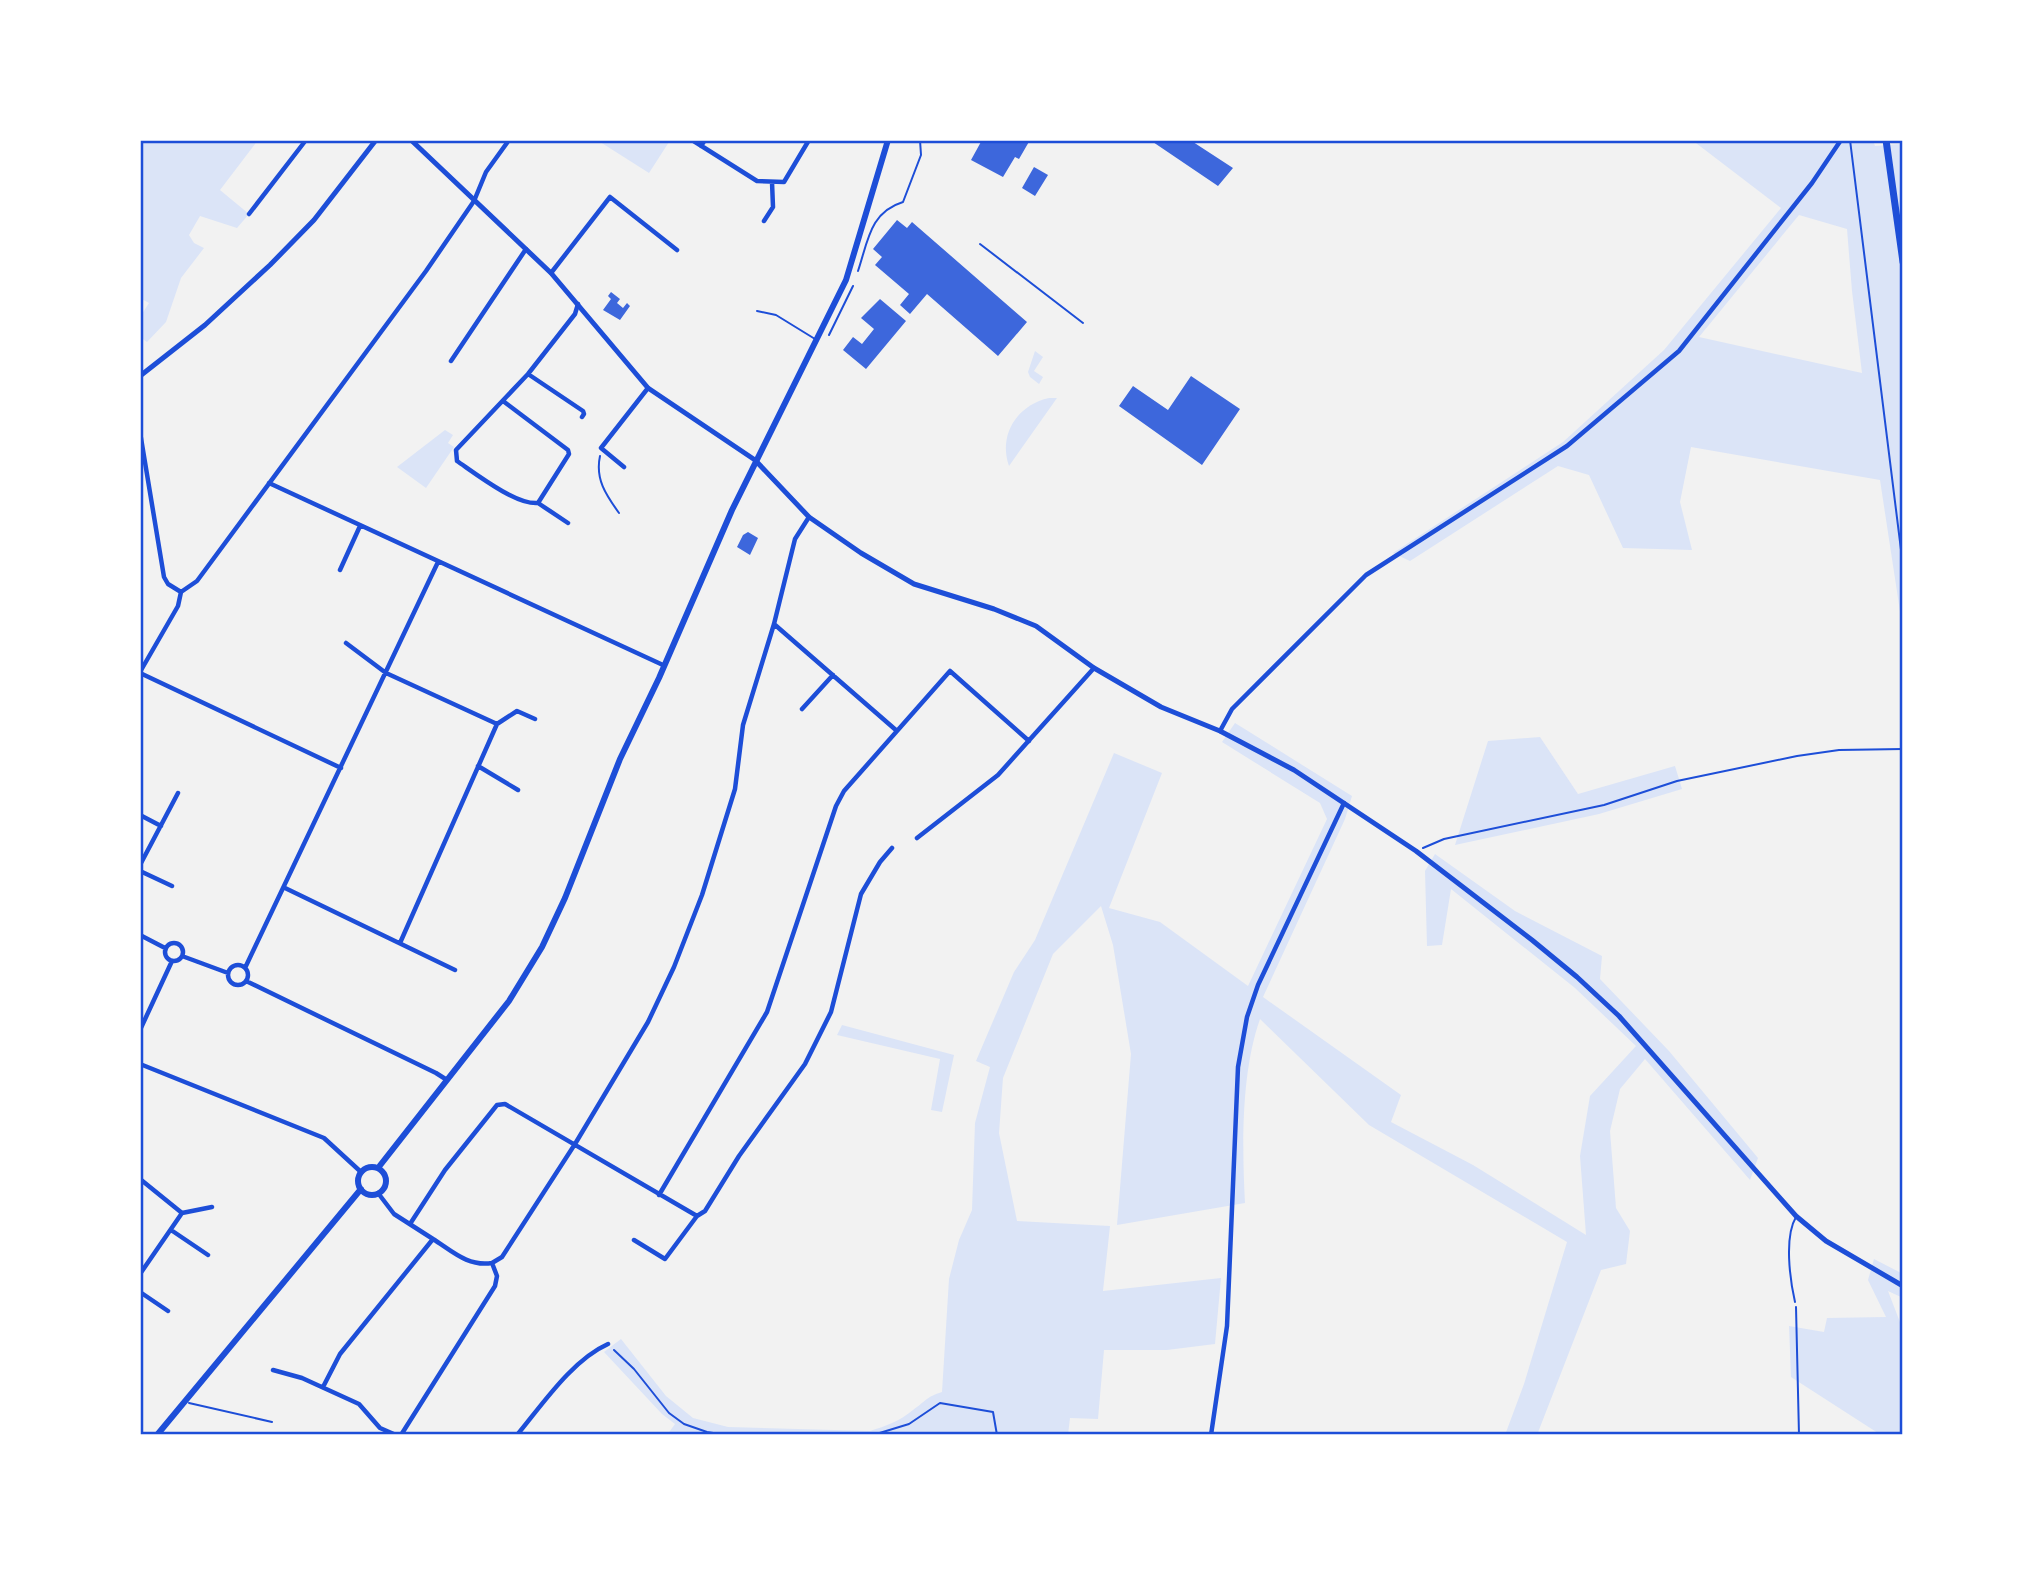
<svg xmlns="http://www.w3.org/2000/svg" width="2043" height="1575" font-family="'Fira Sans',sans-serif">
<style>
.green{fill:#dbe4f7;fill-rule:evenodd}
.building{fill:#3d67dc}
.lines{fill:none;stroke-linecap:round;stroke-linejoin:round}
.path{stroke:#1d4ed8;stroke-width:2}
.service{stroke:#1d4ed8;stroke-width:2}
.minor{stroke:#1d4ed8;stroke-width:4.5}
.tertiary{stroke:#1d4ed8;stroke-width:5}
.secondary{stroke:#1d4ed8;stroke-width:6}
.trunk{stroke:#1d4ed8;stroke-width:7}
.neatline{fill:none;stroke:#1d4ed8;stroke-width:2.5}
</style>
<rect width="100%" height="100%" fill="#f2f2f2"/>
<path class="green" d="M 140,140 L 258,140 L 220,190 L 249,214 L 237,228 L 200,216 L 189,235 L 194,243 L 204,248 L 181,278 L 166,322 L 147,342 L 140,337 L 140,317 L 149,303 L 140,298 L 140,180 C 145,169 140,153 140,140 Z
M 597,140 L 669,140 L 669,142 L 649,173 Z
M 1692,140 L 1873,140 L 1875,146 L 1900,144 L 1901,140 L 1903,140 L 1903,631 L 1880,480 L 1691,447 L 1680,502 L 1692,550 L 1623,548 L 1589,475 L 1558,466 L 1410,561 L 1393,553 L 1563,442 L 1664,350 L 1781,208 ZM 1799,215 L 1847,229 L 1852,291 L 1862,373 L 1699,337 Z
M 1035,351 L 1043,357 L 1034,371 L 1043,377 L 1039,384 L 1030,377 L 1028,372 Z
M 1049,398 L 1057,398 L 1009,466 C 998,435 1017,405 1049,398 Z
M 445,430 L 453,435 L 448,443 L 454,447 L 426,488 L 397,467 Z
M 1235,723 L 1352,796 L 1345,819 L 1263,997 L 1401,1095 L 1391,1122 L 1473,1165 L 1586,1235 L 1580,1156 L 1590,1096 L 1636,1046 L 1575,988 L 1451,889 L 1442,945 L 1427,946 L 1425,871 L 1435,854 L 1515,911 L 1602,956 L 1600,979 L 1669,1051 L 1758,1158 L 1750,1180 L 1645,1059 L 1620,1089 L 1610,1131 L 1616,1208 L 1630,1231 L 1626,1264 L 1601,1270 L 1537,1435 L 1505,1435 L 1524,1384 L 1567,1242 L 1369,1125 L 1260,1019 C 1241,1073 1242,1146 1245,1203 L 1117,1225 L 1131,1054 L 1113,945 L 1101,906 L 1053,954 L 1003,1078 L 999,1133 L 1017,1221 L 1110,1226 L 1103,1291 L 1221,1278 L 1215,1344 L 1167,1350 L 1104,1350 L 1098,1419 L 1070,1418 L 1068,1435 L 667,1435 L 675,1424 L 662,1414 L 604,1352 L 621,1339 L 666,1396 L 693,1418 L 728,1427 L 870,1431 C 886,1426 900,1421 913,1410 C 926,1401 926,1397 942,1392 L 949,1279 L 959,1240 L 972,1210 L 975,1123 L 990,1067 L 976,1061 L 1014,972 L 1035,940 L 1114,753 L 1162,773 L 1109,908 L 1160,922 L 1248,986 L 1327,819 L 1320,803 L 1222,742 Z
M 1540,737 L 1578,794 L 1675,766 L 1682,789 L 1599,814 L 1455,845 L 1488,741 Z
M 842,1025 L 954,1055 L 942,1112 L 931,1110 L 940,1059 L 837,1035 Z
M 1874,1259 L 1903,1274 L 1903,1298 L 1888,1291 L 1903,1330 L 1903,1435 L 1881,1435 L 1791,1377 L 1789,1326 L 1824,1332 L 1827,1318 L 1886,1317 L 1868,1280 Z"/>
<path class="building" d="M 982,140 L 1030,140 L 1019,159 L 1015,157 L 1003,177 L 971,160 Z
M 1150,140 L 1190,140 L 1233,168 L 1218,186 Z
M 1034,167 L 1048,175 L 1035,196 L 1022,188 Z
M 897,220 L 907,228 L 912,222 L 1027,322 L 998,356 L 927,294 L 910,314 L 900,305 L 909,294 L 875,265 L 882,257 L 873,249 Z
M 611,292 L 620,299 L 617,303 L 623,308 L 627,303 L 630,306 L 620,320 L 603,310 L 611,299 L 608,296 Z
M 880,299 L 906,321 L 866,369 L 843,350 L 853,337 L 862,344 L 874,329 L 861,318 Z
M 1191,376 L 1240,409 L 1202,465 L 1119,406 L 1133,386 L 1168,410 Z
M 748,532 L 758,538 L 750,555 L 737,547 L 743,535 Z"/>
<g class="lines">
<path class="path" d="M 1850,140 L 1903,566
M 858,271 C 868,241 870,212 903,202 L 921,155 L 920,140
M 829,335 L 853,286
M 600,456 C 595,479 606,495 619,513
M 1423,848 L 1444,839 L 1604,805 L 1677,781 L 1797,756 L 1839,750 L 1903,749
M 1796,1307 L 1799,1435
M 614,1350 L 634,1369 L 669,1413 L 684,1424 L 707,1432 L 726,1435
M 873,1435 L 909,1424 L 940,1403 L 993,1412 L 997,1435"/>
<path class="service" d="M 980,244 L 1083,323
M 757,311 L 776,315 L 815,339
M 1795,1302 C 1790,1280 1784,1237 1796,1217
M 189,1403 L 272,1422"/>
<path class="minor" d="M 692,140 L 757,181 L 784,182 L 809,140
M 701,146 L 705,140
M 249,214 L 306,140
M 764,221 L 773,207 L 772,182
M 551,273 L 610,197 L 677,250
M 451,361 L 526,249
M 528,374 L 583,411 L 584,414 L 582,417
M 503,401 L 568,450 L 569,454 L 538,503 C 516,505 476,474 457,461 L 456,450 L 528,374 L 575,314 L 578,304
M 140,432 L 164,577 L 168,584 L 181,592
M 624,467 L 601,448 L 648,388
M 269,483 L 663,665
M 538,503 L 568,523
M 340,570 L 360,526
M 181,592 L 197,581 L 426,271 L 474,201 L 486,172 L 509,140
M 774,624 L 897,731
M 346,643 L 386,673 L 497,724 L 400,943
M 140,672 L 178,606 L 181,592
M 140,673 L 341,768
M 802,709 L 833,675
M 497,724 L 517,711 L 535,719
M 1220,731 L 1232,709 L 1366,575 L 1567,446 L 1679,351 L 1812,183 L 1841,140
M 478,766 L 518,790
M 140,815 L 161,826
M 917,838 L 998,775 L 1094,668
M 140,865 L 178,793
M 140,871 L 172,886
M 285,888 L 455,970
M 140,935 L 165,948
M165 952a9 9 0 1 1 18 0a9 9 0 1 1-18 0Z
M 182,956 L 228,973
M228 975a10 10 0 1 1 20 0a10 10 0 1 1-20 0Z
M 245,968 L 438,562
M 246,981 L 436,1073 L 447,1080
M 140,1030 L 172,961
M 140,1064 L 324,1138 L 361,1172
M 140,1179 L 182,1213 L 140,1274
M 659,1195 L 767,1012 L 836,806 L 844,791 L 950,671 L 1029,741
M 182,1213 L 212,1207
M 410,1224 L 445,1170 L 497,1105 L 505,1104 L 697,1216
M 171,1230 L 208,1255
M 634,1240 L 665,1259 L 697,1216 L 705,1211 L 739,1156 L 805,1064 L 831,1012 L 861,894 L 880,862 L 892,848
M 492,1263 L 502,1257 L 575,1144 L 648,1022 L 674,967 L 702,895 L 735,789 L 743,725 L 774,624 L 795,539 L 809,517
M 140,1292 L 168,1311
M 273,1370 L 302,1378 L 359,1404 L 380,1428 L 396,1435
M 323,1387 L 340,1354 L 433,1239 L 394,1214 L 378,1193
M 401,1435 L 495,1286 L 497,1276 L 492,1263 C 468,1267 452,1251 433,1239
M 517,1435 C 542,1405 572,1360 608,1344
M 1211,1435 L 1227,1326 L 1238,1067 L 1247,1017 L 1258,985 L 1344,803"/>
<path class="tertiary" d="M 411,140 L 551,273 L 648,388 L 755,460 L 809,517 L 861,553 L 914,584 L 994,609 L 1036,626 L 1094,668 L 1161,707 L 1220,731 L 1294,770 L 1416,851 L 1532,940 L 1577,977 L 1619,1016 L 1796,1216 L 1826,1241 L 1903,1286
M 140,376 L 205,325 L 270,265 L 314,220 L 376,140"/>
<path class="secondary" d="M358 1181a14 14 0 1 1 28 0a14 14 0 1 1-28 0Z
M 378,1168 L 509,1001 L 542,947 L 565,898 L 620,759 L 659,678 L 732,510 L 846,280 L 888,140
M 157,1435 L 361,1189"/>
<path class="trunk" d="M 1886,140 L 1903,262"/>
</g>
<rect width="2043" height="1575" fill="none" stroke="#ffffff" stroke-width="284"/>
<rect x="142" y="142" width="1759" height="1291" class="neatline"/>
</svg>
